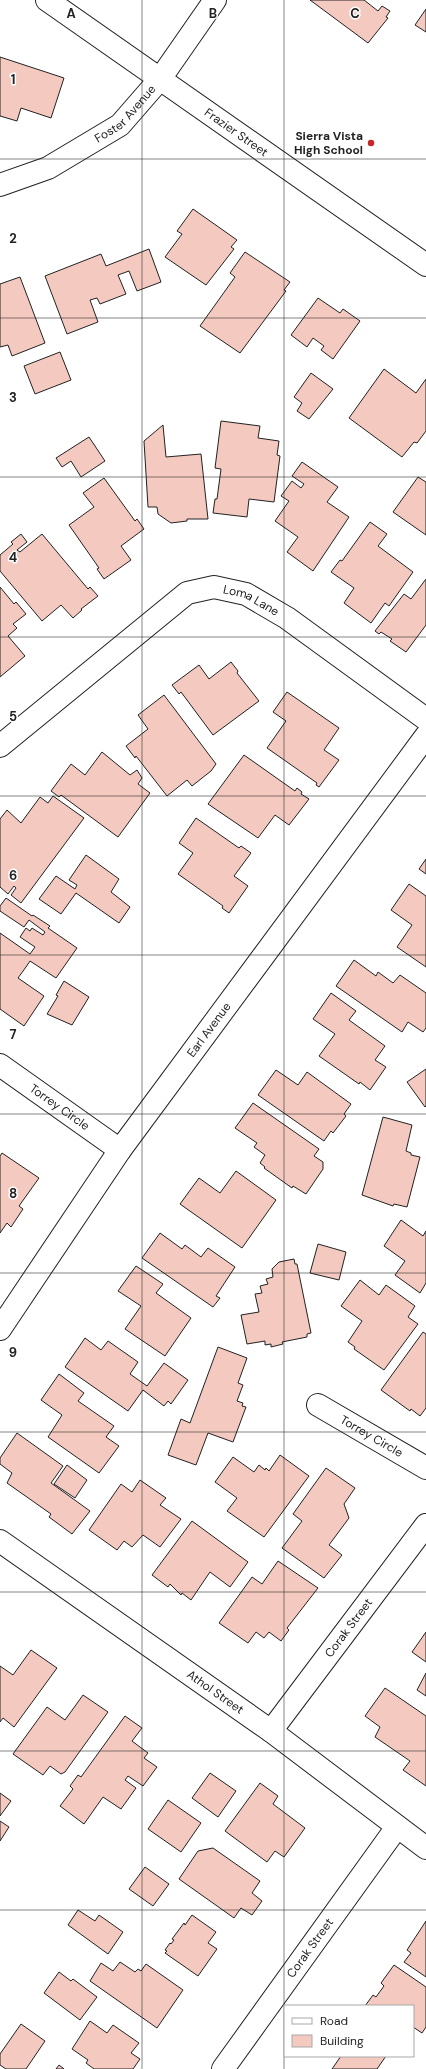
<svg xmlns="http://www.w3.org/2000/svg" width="426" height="2069" font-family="'DM Sans',sans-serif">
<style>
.building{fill:#f3c9c0;stroke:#222}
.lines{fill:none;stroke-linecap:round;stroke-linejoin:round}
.minor-casing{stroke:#222;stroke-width:24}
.minor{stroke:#fff;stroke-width:22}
.grid{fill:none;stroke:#222;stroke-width:1;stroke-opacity:0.55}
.poi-dot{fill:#c62828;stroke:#fff;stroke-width:1.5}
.labels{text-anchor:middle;stroke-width:3;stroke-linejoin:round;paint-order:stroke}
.street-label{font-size:12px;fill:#222;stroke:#fff}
.poi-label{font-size:12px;font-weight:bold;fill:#222;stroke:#fff;text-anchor:end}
.grid-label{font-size:13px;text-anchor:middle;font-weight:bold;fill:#222;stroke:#fff;stroke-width:3;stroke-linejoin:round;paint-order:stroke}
</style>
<rect width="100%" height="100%" fill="#fff"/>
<path class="building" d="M 310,0 L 364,0 L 378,11 L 382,6 L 390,11 L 386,17 L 388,18 L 368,43 Z
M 426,9 L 426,32 L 415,25 Z
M 0,57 L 64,78 L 51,118 L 21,108 L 17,121 L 0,116 Z
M 193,209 L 237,240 L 231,247 L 234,249 L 206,285 L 165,257 L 182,234 L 177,231 Z
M 149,249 L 161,282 L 137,291 L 129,271 L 118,275 L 126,294 L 100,304 L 97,298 L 90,300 L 98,322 L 67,334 L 45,276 L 101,254 L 106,266 Z
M 245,252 L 290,282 L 284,290 L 286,291 L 240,353 L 200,326 L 235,277 L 230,273 Z
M 20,277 L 45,343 L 12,356 L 8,345 L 0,347 L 0,284 Z
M 318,298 L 340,313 L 343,309 L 360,321 L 333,359 L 321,350 L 324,346 L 313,338 L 307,347 L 291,335 Z
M 60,352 L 71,380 L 35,394 L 24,366 Z
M 384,369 L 416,393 L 426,379 L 426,431 L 417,443 L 414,442 L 402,457 L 349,418 Z
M 311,373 L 333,389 L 309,419 L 297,411 L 302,403 L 294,397 Z
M 221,421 L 260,426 L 258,438 L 279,441 L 277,455 L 280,456 L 274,502 L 249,499 L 247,517 L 213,513 L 215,499 L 217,499 L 221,469 L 215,468 Z
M 163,425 L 166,457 L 201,454 L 208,519 L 187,519 L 187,521 L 171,523 L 158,514 L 157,507 L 148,507 L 144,441 Z
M 89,437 L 105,461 L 81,477 L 71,461 L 62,467 L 56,458 Z
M 302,462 L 338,487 L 327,502 L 349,517 L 313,571 L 287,552 L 298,537 L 275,521 L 289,501 L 281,496 L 292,481 L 301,488 L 304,484 L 292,476 Z
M 418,477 L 426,482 L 426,535 L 393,512 Z
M 104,478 L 135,521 L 137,519 L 144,529 L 121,546 L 131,560 L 104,579 L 97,569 L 99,568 L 69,525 L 94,507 L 83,493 Z
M 370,522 L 387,534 L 378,546 L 413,572 L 389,606 L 385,603 L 371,623 L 344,603 L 354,588 L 331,572 L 340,560 L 342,561 Z
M 21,534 L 27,542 L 17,550 L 20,552 L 42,534 L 88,589 L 90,587 L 98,596 L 81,609 L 82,610 L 73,618 L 61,605 L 42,621 L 0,571 L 0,555 L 13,544 L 11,542 Z
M 426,579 L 426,625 L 406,652 L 390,641 L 392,639 L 381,632 L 379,634 L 375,631 L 404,594 L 411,599 Z
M 0,587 L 14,604 L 16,602 L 26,614 L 13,624 L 17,628 L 8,636 L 25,656 L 0,677 Z
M 231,662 L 238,671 L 237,673 L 259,701 L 213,735 L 181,692 L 179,694 L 172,685 L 199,665 L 209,679 Z
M 287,692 L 339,728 L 324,750 L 339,760 L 319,787 L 316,785 L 317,783 L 267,748 L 286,721 L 273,712 Z
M 164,695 L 216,764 L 211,771 L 192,786 L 187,780 L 167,796 L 136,756 L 135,758 L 126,746 L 148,729 L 138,715 Z
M 102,752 L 130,775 L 137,770 L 142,778 L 138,784 L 150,793 L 118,837 L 61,795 L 59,797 L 51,791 L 71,764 L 85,775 Z
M 244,755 L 295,791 L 297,788 L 302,792 L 301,794 L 309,799 L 289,825 L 275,815 L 258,838 L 208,804 Z
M 53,796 L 84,818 L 21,903 L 11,895 L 16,888 L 14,886 L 8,894 L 0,887 L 0,819 L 7,810 L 21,823 L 40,797 L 48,803 Z
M 196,818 L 239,848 L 241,846 L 251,853 L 234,876 L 248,886 L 229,913 L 222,908 L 223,906 L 178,874 L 193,853 L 179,843 Z
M 86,855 L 119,879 L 111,892 L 130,907 L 119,923 L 76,893 L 61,914 L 39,899 L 56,876 L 75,889 L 77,885 L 69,880 Z
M 426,859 L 426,874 L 419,869 Z
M 409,884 L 426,896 L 426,967 L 397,947 L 412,925 L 391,910 Z
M 6,898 L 32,916 L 33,915 L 50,926 L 48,928 L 77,948 L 56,978 L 30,961 L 26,967 L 18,978 L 44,996 L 24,1026 L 0,1009 L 0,933 L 30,954 L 35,947 L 20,937 L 26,928 L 30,931 L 32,928 L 43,935 L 45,932 L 29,920 L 24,927 L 0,911 L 0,906 Z
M 354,960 L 376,976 L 378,972 L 393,983 L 400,975 L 426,993 L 426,1028 L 423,1032 L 408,1022 L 402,1032 L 336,986 Z
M 64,981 L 89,997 L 72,1025 L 47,1014 L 58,996 L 56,995 Z
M 331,993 L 356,1011 L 349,1020 L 385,1046 L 375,1060 L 386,1067 L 370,1090 L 360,1082 L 359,1084 L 319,1056 L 335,1034 L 313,1019 Z
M 426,1069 L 426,1106 L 425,1107 L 407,1082 Z
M 276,1070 L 298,1085 L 307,1072 L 351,1104 L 344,1114 L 346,1116 L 333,1133 L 331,1131 L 324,1141 L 258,1095 Z
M 253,1103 L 319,1149 L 314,1156 L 323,1162 L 323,1169 L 306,1194 L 293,1186 L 292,1188 L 264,1168 L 265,1167 L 260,1163 L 265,1155 L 254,1147 L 257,1143 L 235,1128 Z
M 383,1117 L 412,1125 L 406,1151 L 411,1153 L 411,1155 L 420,1157 L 407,1207 L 394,1204 L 393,1206 L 362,1195 Z
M 2,1153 L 39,1178 L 19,1206 L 23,1209 L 11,1227 L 7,1223 L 0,1233 L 0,1156 Z
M 236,1171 L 276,1200 L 242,1248 L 180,1204 L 199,1178 L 220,1193 Z
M 401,1220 L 423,1236 L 426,1231 L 426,1283 L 420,1293 L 395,1275 L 405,1261 L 384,1246 Z
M 160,1233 L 182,1249 L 185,1245 L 201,1257 L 208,1248 L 235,1267 L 216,1296 L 220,1298 L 213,1307 L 142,1258 Z
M 318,1244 L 346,1252 L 339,1280 L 310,1273 Z
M 294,1259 L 295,1264 L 297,1264 L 311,1333 L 307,1334 L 307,1337 L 282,1342 L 283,1344 L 271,1347 L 271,1344 L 265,1345 L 265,1341 L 247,1344 L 241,1315 L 259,1312 L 255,1294 L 262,1293 L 260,1286 L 268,1284 L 266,1279 L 273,1277 L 272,1269 L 279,1262 Z
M 136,1266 L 163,1284 L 156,1293 L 191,1318 L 165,1356 L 125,1329 L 141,1306 L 118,1291 Z
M 360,1280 L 379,1295 L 386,1285 L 415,1306 L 408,1317 L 418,1324 L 384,1370 L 354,1349 L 355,1347 L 348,1342 L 362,1321 L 341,1306 Z
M 423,1332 L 426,1334 L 426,1408 L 420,1416 L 411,1409 L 410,1411 L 381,1390 Z
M 85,1338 L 101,1350 L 108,1341 L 138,1362 L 130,1374 L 147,1386 L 164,1363 L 188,1380 L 171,1404 L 168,1401 L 164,1406 L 143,1390 L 128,1411 L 65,1367 Z
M 218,1347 L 247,1358 L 238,1383 L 243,1385 L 237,1401 L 243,1403 L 242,1406 L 246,1407 L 233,1442 L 208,1433 L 196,1465 L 168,1455 L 181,1419 L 190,1423 Z
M 59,1374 L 84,1393 L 78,1401 L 114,1426 L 106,1437 L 119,1446 L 99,1473 L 48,1437 L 62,1415 L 41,1400 Z
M 17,1433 L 63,1466 L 51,1483 L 90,1511 L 72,1534 L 49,1517 L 51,1514 L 7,1483 L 12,1473 L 0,1464 L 0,1458 Z
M 280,1455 L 309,1476 L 264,1537 L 227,1511 L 237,1498 L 215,1482 L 233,1457 L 254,1472 L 259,1465 L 265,1470 L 266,1468 L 269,1471 Z
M 67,1465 L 87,1480 L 75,1498 L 54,1484 Z
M 326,1468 L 355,1488 L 344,1504 L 349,1518 L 329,1545 L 342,1555 L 324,1578 L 282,1548 L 302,1521 L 293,1514 Z
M 140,1480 L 166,1498 L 160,1505 L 181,1519 L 160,1547 L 143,1535 L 132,1547 L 124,1541 L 117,1550 L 89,1530 L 121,1484 L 132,1492 Z
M 192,1521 L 248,1562 L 230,1587 L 210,1572 L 191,1600 L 182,1593 L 181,1595 L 170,1584 L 168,1587 L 152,1575 Z
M 278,1561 L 318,1588 L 287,1628 L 289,1630 L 281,1641 L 269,1632 L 264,1638 L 256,1632 L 248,1643 L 219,1623 L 252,1577 L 262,1584 Z
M 426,1632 L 426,1662 L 412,1652 Z
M 31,1650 L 57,1668 L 14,1727 L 3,1718 L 0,1722 L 0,1666 L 13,1675 Z
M 426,1673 L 426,1696 L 417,1690 Z
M 385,1688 L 426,1716 L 426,1786 L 403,1770 L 410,1761 L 375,1737 L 380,1727 L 365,1716 Z
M 83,1695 L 108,1712 L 65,1772 L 61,1774 L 50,1766 L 43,1775 L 13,1754 L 47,1707 L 65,1720 Z
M 125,1716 L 142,1728 L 132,1741 L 148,1753 L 144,1758 L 157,1767 L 143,1786 L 128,1776 L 125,1780 L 136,1788 L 121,1809 L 103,1797 L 84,1824 L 60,1806 L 73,1789 L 70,1786 L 78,1775 L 81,1777 Z
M 210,1773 L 236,1791 L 218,1817 L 192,1798 Z
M 260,1783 L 278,1796 L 273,1804 L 305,1828 L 284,1857 L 275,1851 L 267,1862 L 225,1831 Z
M 0,1793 L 11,1801 L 0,1816 Z
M 168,1800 L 201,1823 L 181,1852 L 148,1829 Z
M 0,1821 L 9,1827 L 0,1841 Z
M 213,1848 L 260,1881 L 252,1893 L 262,1901 L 252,1915 L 241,1908 L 234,1918 L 179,1879 L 198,1851 Z
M 145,1867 L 169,1884 L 153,1906 L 129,1889 Z
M 78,1910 L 95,1921 L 99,1915 L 123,1932 L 108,1954 L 68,1925 Z
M 192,1915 L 216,1932 L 208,1943 L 217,1949 L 198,1976 L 165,1953 L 167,1951 L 165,1950 L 170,1943 L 171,1944 L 174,1940 L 172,1939 L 184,1923 L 185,1925 Z
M 426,1921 L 426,1977 L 404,1962 L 411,1953 L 407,1950 Z
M 120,1962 L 135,1972 L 138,1969 L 141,1971 L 146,1964 L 183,1990 L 157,2028 L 90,1981 L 101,1963 L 113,1971 Z
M 394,1965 L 426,1987 L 426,2027 L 422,2033 L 413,2027 L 413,2006 L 365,2006 L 373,1995 L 376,1997 L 384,1986 L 381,1983 Z
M 59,1972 L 71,1981 L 73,1979 L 97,1997 L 80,2020 L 44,1993 Z
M 90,2021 L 107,2033 L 113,2025 L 139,2043 L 131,2053 L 140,2059 L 133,2069 L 94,2069 L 86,2063 L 88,2060 L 72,2049 Z
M 21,2024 L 45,2041 L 26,2069 L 6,2069 L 0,2065 L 0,2054 Z
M 341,2056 L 386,2056 L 377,2069 L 332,2069 Z
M 59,2065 L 64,2069 L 56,2069 Z"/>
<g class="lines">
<g class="minor-casing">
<g id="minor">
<path id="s1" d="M 47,0 L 426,265"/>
<path id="s2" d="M 0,185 L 48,168 L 120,125 L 160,79 L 215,0"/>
<path id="s3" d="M 0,746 L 187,593 L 214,587 L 246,594 L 287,618 L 426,719"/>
<path id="s4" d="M 0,1065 L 120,1150"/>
<path id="s5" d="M 0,1329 L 120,1150 L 426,736"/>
<path id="s6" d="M 318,1405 L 426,1468"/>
<path id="s7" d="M 0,1541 L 271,1731 L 426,1848"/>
<path id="s8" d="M 271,1731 L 426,1525"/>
<path id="s9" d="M 223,2069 L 397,1827"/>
</g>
</g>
<use href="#minor" class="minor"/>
</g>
<path class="grid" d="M 142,0 L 142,2069M 284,0 L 284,2069M 0,159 L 426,159M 0,318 L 426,318M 0,477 L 426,477M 0,637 L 426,637M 0,796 L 426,796M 0,955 L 426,955M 0,1114 L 426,1114M 0,1273 L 426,1273M 0,1432 L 426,1432M 0,1592 L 426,1592M 0,1751 L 426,1751M 0,1910 L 426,1910"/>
<circle class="poi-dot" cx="371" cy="143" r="4"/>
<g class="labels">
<g class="street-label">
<text dy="4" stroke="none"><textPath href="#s2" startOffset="146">Foster Avenue</textPath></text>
<text dy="4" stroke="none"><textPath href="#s1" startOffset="231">Frazier Street</textPath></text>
<text dy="4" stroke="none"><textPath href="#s3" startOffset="309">Loma Lane</textPath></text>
<text dy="4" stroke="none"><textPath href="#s5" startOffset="365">Earl Avenue</textPath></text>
<text dy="4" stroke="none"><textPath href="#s4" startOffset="73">Torrey Circle</textPath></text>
<text dy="4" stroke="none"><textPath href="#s6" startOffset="62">Torrey Circle</textPath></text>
<text dy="4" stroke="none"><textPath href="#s8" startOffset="129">Corak Street</textPath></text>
<text dy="4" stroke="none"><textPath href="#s7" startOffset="263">Athol Street</textPath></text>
<text dy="4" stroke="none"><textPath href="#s9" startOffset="149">Corak Street</textPath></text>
</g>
<g class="poi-label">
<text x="363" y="140">Sierra Vista<tspan x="363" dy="14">High School</tspan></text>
</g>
</g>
<g class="grid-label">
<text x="71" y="18">A</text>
<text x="213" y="18">B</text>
<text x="355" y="18">C</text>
<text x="13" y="84">1</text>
<text x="13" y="243">2</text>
<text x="13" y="402">3</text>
<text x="13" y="562">4</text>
<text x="13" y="721">5</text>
<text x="13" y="880">6</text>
<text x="13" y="1039">7</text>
<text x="13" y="1198">8</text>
<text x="13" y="1357">9</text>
</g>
<rect x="284" y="2005" width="130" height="52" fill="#ffffff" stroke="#a7a7a7"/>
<rect x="292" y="2018" width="20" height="6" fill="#ffffff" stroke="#a7a7a7"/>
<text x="320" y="2025" font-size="12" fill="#222222">Road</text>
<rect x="292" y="2035" width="20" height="12" fill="#f3c9c0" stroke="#a7a7a7"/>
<text x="320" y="2045" font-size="12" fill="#222222">Building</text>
</svg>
